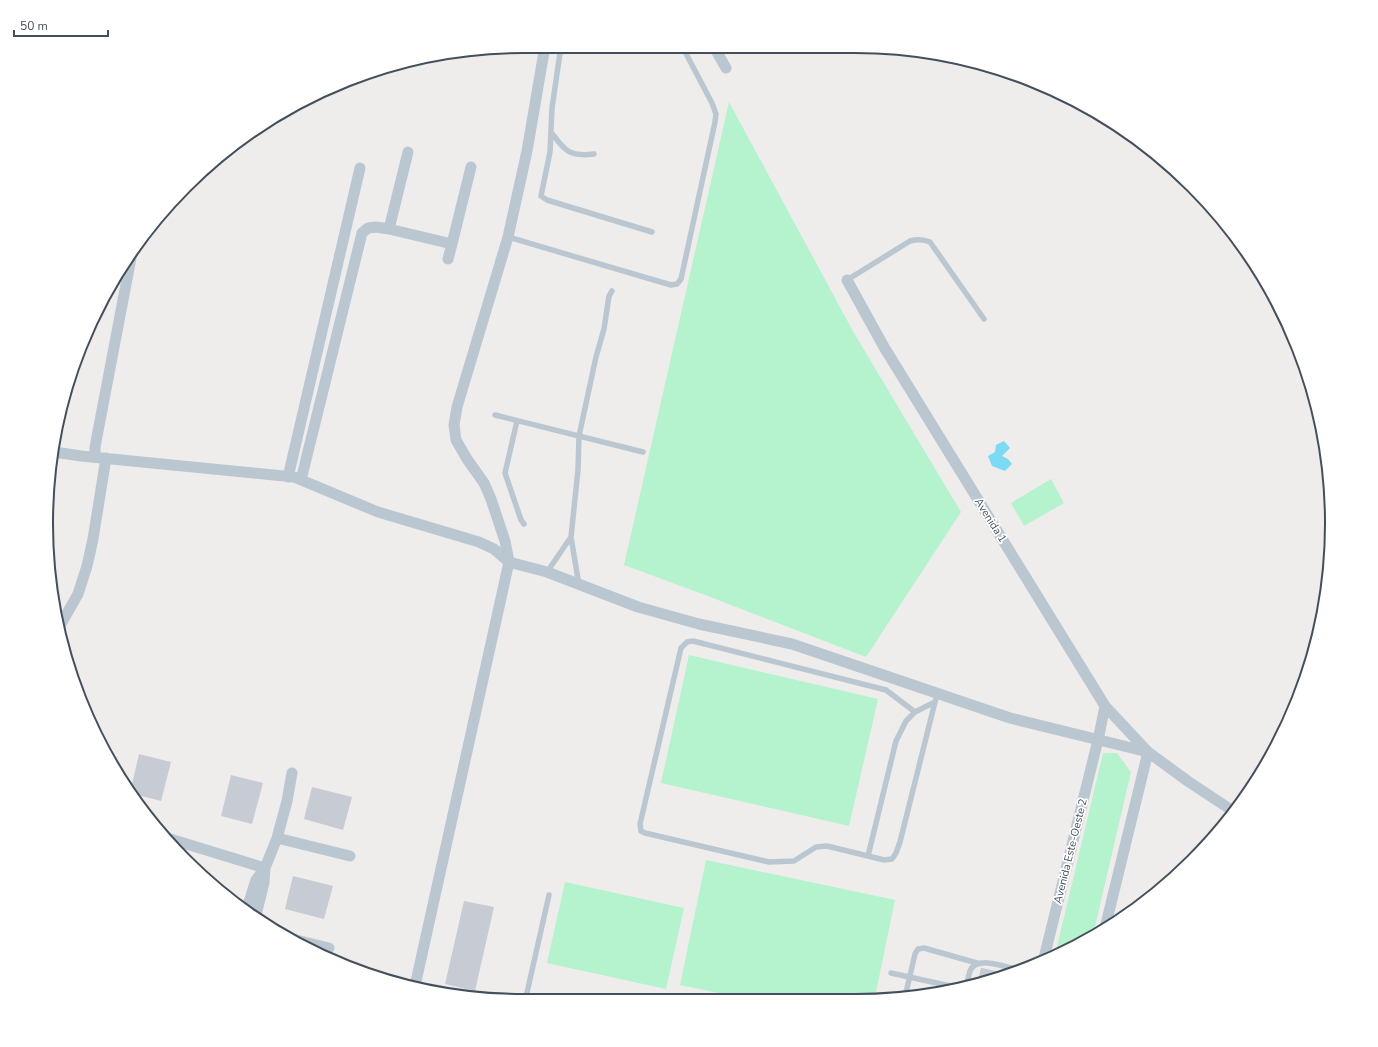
<svg xmlns="http://www.w3.org/2000/svg" width="1378" height="1047" font-family="'Nunito Sans',sans-serif">
<style>
.green{fill:#b4f3cd}
.water{fill:#7cdaf5}
.building{fill:#c7cbd3}
.lines{fill:none;stroke-linecap:round;stroke-linejoin:round}
.service{stroke:#bbc7d0;stroke-width:5.5}
.minor{stroke:#bbc7d0;stroke-width:11}
.labels{text-anchor:middle;stroke-width:3.5;stroke-linejoin:round;paint-order:stroke}
.street-label{font-size:11px;fill:#434f5b;stroke:#fff}
.rim{fill:none;stroke:#434f5b;stroke-width:2}
</style>
<rect width="100%" height="100%" fill="#efecec"/>
<path class="green" d="M 729,102 L 854,333 L 961,512 L 866,657 L 705,595 L 624,565 Z
M 1051,479 L 1064,503 L 1024,526 L 1011,503 Z
M 689,655 L 878,699 L 849,826 L 661,783 Z
M 1103,753 L 1117,753 L 1131,772 L 1093,935 L 1055,955 Z
M 706,860 L 895,900 L 875,997 L 738,997 L 680,985 Z
M 565,882 L 684,908 L 666,989 L 547,963 Z"/>
<path class="water" d="M 1004,441 L 1010,448 L 1002,456 L 1008,459 L 1012,464 L 1005,471 L 992,466 L 988,456 L 995,452 L 996,445 Z"/>
<path class="building" d="M 139,754 L 171,762 L 161,801 L 130,793 Z
M 231,775 L 263,783 L 252,824 L 221,816 Z
M 312,787 L 352,797 L 343,830 L 304,819 Z
M 293,876 L 333,886 L 324,919 L 285,909 Z
M 464,901 L 494,907 L 475,991 L 445,984 Z
M 981,968 L 982,968 L 1005,973 L 978,980 Z"/>
<g class="lines">
<path class="service" d="M 561,46 L 552,108 L 550,152 L 541,196 L 547,200 L 652,232
M 551,132 C 565,151 569,157 594,154
M 508,237 L 671,285 L 677,284 L 681,279 L 715,122 L 716,114 L 712,103 L 682,46
M 847,280 L 910,241 C 917,239 923,239 930,242 L 984,319
M 495,415 L 643,452
M 517,421 L 505,473 L 521,520 L 524,524
M 547,572 L 571,537
M 579,585 L 571,537 L 578,470 L 579,436 L 596,357 L 604,329 L 609,296 L 612,291
M 915,712 L 886,690 L 693,641 L 687,642 L 681,648 L 640,824 L 641,831 L 645,833 L 769,862 L 794,861 L 816,847 L 827,846 L 868,856 L 896,741 L 906,721 L 915,712 L 935,702 L 938,693
M 868,856 L 884,860 L 892,859 L 896,853 L 900,842 L 935,702
M 891,973 L 955,987
M 967,983 C 968,979 969,974 970,971 C 977,955 1006,967 1019,970
M 526,997 L 549,895
M 905,997 L 915,954 L 918,949 L 924,948 L 977,963"/>
<path class="minor" d="M 714,47 L 726,68
M 389,229 L 408,152
M 448,259 L 452,244
M 847,280 L 884,347 L 1105,706 L 1148,752 L 1189,782 L 1233,811
M 54,452 L 81,456 L 294,477 L 378,512 L 479,542 L 494,549 L 509,562 L 547,572 L 638,607 L 699,624 L 792,644 L 1010,718 L 1148,752
M 95,457 L 95,447 L 131,258
M 288,477 L 360,168
M 301,480 L 362,233 L 368,228 L 376,227 L 389,229 L 452,244 L 471,167
M 61,624 L 78,594 L 87,566 L 93,539 L 106,458
M 167,838 L 265,868
M 277,838 L 350,856
M 247,908 L 256,880 L 265,868 L 277,838 L 287,801 L 292,773
M 256,915 L 264,883 L 265,868
M 1105,928 L 1148,752
M 288,938 L 329,948
M 1043,962 L 1098,740 L 1105,706
M 415,986 L 509,562 L 505,541 L 491,499 L 484,483 L 467,459 L 456,440 L 454,425 L 457,407 L 508,237 L 527,151 L 545,46"/>
</g>
<g class="labels">
<g class="street-label">
<text transform="translate(991 520) rotate(58)" y="4">Avenida 1</text>
<text transform="translate(1070 851) rotate(-76)" y="4">Avenida Este-Oeste 2</text>
</g>
</g>
<path d="M0 0H1378V1047H0ZM523 53H855A470 470 0 0 1 1325 523V524A470 470 0 0 1 855 994H523A470 470 0 0 1 53 524V523A470 470 0 0 1 523 53Z" fill="#fff" fill-rule="evenodd"/>
<path class="rim" d="M523 53H855A470 470 0 0 1 1325 523V524A470 470 0 0 1 855 994H523A470 470 0 0 1 53 524V523A470 470 0 0 1 523 53Z"/>
<path d="M14 30v6h94v-6" fill="none" stroke="#434f5b" stroke-width="2"/>
<text x="20" y="30" font-size="12" fill="#434f5b" stroke="#ffffff" stroke-width="3" paint-order="stroke">50 m</text>
</svg>
